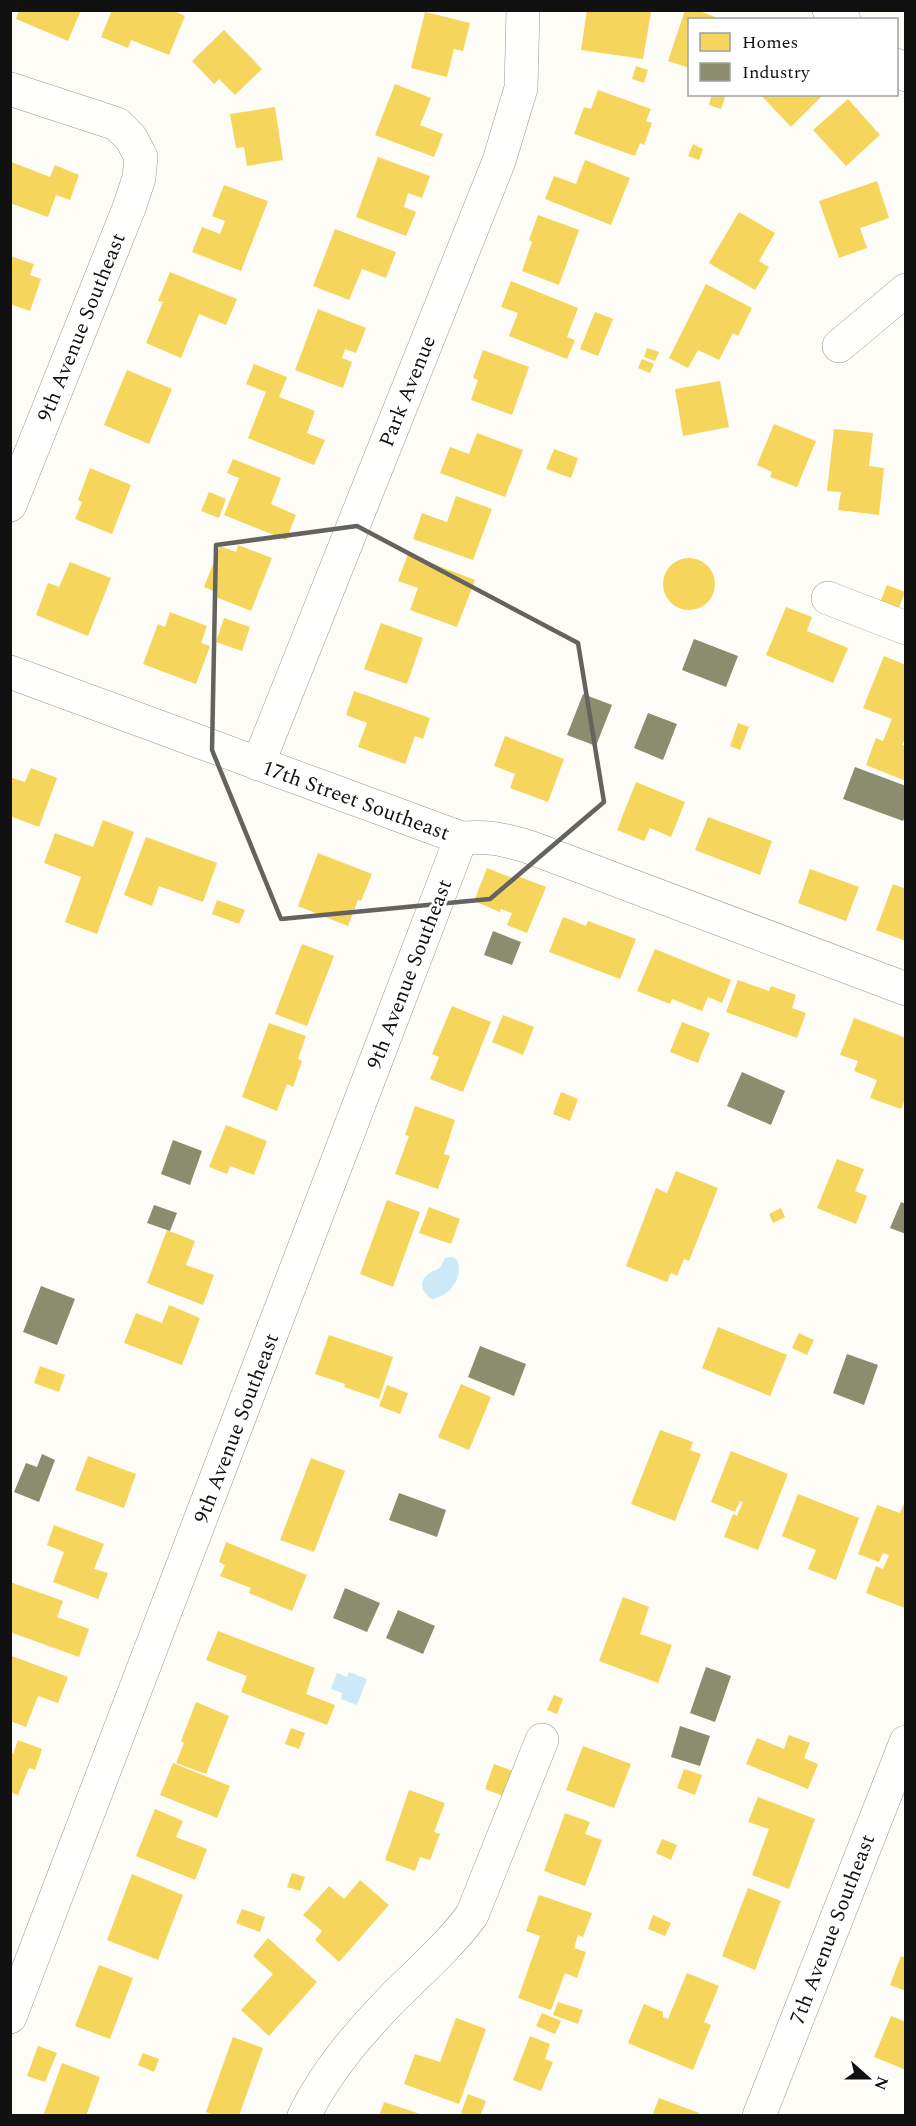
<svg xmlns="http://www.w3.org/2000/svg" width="916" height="2126" font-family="Spectral,serif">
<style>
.water{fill:#cde8f7}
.homes{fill:#f6d55c}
.industry{fill:#8c8c6e}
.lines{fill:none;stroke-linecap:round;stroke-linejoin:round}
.minor-casing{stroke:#979795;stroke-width:34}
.minor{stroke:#fffffe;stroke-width:33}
.marked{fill:none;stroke:#646362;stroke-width:4.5;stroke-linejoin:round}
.labels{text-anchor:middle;stroke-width:6;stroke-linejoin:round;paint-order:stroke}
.street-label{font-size:21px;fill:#111;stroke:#fff}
</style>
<rect width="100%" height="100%" fill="#fdfcf7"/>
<path class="water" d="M 453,1257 L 457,1260 C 464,1277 450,1296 432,1299 C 424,1294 417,1284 427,1275 C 431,1271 436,1271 440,1267 C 442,1265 443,1261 445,1258 Z
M 349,1672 L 367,1679 L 357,1705 L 341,1699 L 342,1693 L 331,1689 L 337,1673 L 347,1677 Z"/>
<path class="homes" d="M 19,10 L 81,10 L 68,41 L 16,19 Z
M 112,10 L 172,10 L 185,16 L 169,55 L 131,40 L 128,48 L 101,37 Z
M 587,10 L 651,12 L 643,59 L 581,50 Z
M 685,10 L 697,10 L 715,17 L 714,20 L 690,20 L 690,68 L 668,61 Z
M 425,12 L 470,23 L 463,51 L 454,49 L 447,77 L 411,68 Z
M 224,30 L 262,69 L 235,95 L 219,79 L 214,84 L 192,61 Z
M 636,66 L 648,70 L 644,83 L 632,79 Z
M 395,84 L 431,98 L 420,125 L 443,134 L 434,157 L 375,135 Z
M 598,90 L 651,109 L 646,121 L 652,123 L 644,145 L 640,143 L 635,156 L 574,134 L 584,107 L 591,109 Z
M 712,94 L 725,97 L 721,109 L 709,105 Z
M 760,94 L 824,94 L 791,127 Z
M 848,99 L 880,135 L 846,166 L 813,130 Z
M 275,107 L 283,160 L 247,166 L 244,147 L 236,148 L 230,114 Z
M 693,144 L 703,149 L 699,160 L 688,156 Z
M 378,157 L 430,176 L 422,198 L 408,193 L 404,207 L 416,212 L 406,236 L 356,217 Z
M 585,160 L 630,178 L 611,225 L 545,199 L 554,176 L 576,184 Z
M 11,162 L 50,177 L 55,165 L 79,175 L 70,200 L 56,195 L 48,217 L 10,203 Z
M 877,181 L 889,218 L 860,228 L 867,248 L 839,258 L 819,201 Z
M 224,185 L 268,201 L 241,271 L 192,252 L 202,227 L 220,234 L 225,221 L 212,216 Z
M 739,212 L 775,233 L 759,261 L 769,267 L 755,290 L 709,263 Z
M 538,215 L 579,230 L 559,285 L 522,271 L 532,242 L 529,240 Z
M 335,229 L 396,252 L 386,278 L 362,269 L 349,300 L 313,286 Z
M 10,256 L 34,264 L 30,275 L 41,279 L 30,311 L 10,304 Z
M 170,272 L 237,299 L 226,325 L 199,314 L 181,358 L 146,343 L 163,302 L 158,301 Z
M 511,281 L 578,308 L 567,337 L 575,340 L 567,359 L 509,336 L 518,313 L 501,307 Z
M 706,284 L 752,308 L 738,336 L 733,333 L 719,360 L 698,350 L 688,368 L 669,358 Z
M 318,309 L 366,328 L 356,353 L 345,349 L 342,358 L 352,362 L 343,388 L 295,370 Z
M 595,312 L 613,319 L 598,356 L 580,349 Z
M 647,348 L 659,352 L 655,361 L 644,357 Z
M 483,350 L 529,367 L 512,415 L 471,400 L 478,380 L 473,378 Z
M 642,359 L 654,364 L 650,373 L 638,368 Z
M 254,364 L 287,377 L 279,397 L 315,411 L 307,433 L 325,440 L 314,465 L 248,438 L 266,392 L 246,384 Z
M 127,370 L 172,389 L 149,444 L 104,425 Z
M 720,381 L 729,427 L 683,436 L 675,389 Z
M 774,424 L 816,441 L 797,487 L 770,477 L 772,472 L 757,465 Z
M 834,429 L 873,433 L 869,466 L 884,468 L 879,515 L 838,510 L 841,492 L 827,491 Z
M 477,433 L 523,450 L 505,497 L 440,473 L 450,447 L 469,454 Z
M 554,449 L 578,458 L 571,478 L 546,469 Z
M 233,459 L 281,478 L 271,504 L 296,515 L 286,540 L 224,515 L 239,478 L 227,473 Z
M 90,468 L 131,485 L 112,534 L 75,519 L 82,502 L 78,500 Z
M 209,492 L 226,499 L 219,518 L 201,511 Z
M 456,496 L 492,509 L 473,560 L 413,539 L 422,513 L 447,522 Z
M 238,545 L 272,558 L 251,611 L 216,597 L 218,593 L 204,587 L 220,546 L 236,552 Z
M 408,554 L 475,580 L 457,627 L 410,610 L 418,588 L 398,581 Z
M663 584a26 26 0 1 1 52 0a26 26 0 1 1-52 0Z
M 70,562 L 111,578 L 88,636 L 36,615 L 48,583 L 59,587 Z
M 887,585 L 905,592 L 898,610 L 880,602 Z
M 786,607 L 812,617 L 807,631 L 848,648 L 833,683 L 766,655 Z
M 170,612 L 207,626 L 201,643 L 210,646 L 196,684 L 143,664 L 158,624 L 165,627 Z
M 224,618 L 250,627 L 242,651 L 216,642 Z
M 381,623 L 423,638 L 407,684 L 364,669 Z
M 884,656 L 906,665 L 906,737 L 902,745 L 906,746 L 906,781 L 866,765 L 876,738 L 883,741 L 892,719 L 863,708 Z
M 354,691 L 430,718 L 423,739 L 415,736 L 405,764 L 358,747 L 367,723 L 346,715 Z
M 738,723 L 749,727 L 740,750 L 730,746 Z
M 505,736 L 564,759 L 548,802 L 510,788 L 515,774 L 494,766 Z
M 31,768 L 57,778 L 39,827 L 10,816 L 10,777 L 25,782 Z
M 636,782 L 685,802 L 671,837 L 650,828 L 644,841 L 617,830 Z
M 708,817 L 772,841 L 760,875 L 695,850 Z
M 103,820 L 134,832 L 97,934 L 65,922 L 81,877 L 44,863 L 55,833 L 93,847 Z
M 146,837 L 217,863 L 203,902 L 159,886 L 152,906 L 124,895 Z
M 318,853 L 372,874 L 361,901 L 358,900 L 348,926 L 298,906 Z
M 487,868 L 514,879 L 515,875 L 546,887 L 527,933 L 507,925 L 512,913 L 501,909 L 500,912 L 474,901 Z
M 810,869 L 859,887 L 846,921 L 798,903 Z
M 893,884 L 906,889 L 906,941 L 876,930 Z
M 217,900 L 245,910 L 239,924 L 212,914 Z
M 563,917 L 586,926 L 588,921 L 636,939 L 620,979 L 549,952 Z
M 302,944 L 334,956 L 307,1026 L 275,1014 Z
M 655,949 L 731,980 L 722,1003 L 708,997 L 702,1011 L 672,999 L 670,1004 L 637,991 Z
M 738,980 L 769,991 L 771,986 L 796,995 L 792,1008 L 806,1013 L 797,1038 L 726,1012 Z
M 452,1006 L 491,1022 L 463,1092 L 430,1079 L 439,1057 L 432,1054 Z
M 503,1015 L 534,1027 L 523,1055 L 492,1042 Z
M 854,1018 L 906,1038 L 906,1097 L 901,1109 L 870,1098 L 877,1080 L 854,1071 L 858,1061 L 840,1055 Z
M 682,1022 L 710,1033 L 698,1063 L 670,1052 Z
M 269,1023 L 306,1036 L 298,1059 L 302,1061 L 293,1087 L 287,1084 L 277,1111 L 242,1097 Z
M 561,1092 L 578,1099 L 570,1121 L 553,1114 Z
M 415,1106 L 455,1120 L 444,1154 L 450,1156 L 438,1189 L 395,1174 L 409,1136 L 405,1135 Z
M 226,1125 L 267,1141 L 254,1175 L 230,1166 L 227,1174 L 209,1167 Z
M 837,1159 L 864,1169 L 855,1191 L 867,1196 L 856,1224 L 817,1208 Z
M 676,1171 L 718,1188 L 689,1261 L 684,1259 L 677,1276 L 671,1273 L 667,1282 L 626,1266 L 656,1188 L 667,1193 Z
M 387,1200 L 420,1212 L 393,1287 L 360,1274 Z
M 429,1207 L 460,1219 L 451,1244 L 419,1233 Z
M 781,1208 L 785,1217 L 773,1223 L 769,1214 Z
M 167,1230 L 195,1241 L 186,1265 L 214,1275 L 203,1305 L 147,1283 Z
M 169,1305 L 200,1318 L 182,1365 L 124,1343 L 136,1313 L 162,1323 Z
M 718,1327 L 787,1355 L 770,1396 L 702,1368 Z
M 799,1333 L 814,1340 L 807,1355 L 792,1348 Z
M 329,1335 L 393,1357 L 379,1399 L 344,1387 L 345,1384 L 315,1374 Z
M 40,1366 L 65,1375 L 59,1392 L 34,1383 Z
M 461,1384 L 491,1397 L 469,1450 L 438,1437 Z
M 387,1385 L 408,1393 L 400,1414 L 379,1406 Z
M 660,1430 L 693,1442 L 690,1450 L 701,1454 L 675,1521 L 631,1504 Z
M 731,1451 L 788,1474 L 758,1550 L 724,1537 L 733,1514 L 737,1516 L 743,1502 L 740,1501 L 735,1512 L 711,1502 Z
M 88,1456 L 136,1474 L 124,1508 L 75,1490 Z
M 311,1458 L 345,1471 L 314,1552 L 280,1540 Z
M 798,1494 L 859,1518 L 836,1580 L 808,1569 L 816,1550 L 782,1536 Z
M 906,1499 L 906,1605 L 905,1608 L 866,1593 L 876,1566 L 883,1569 L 889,1555 L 883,1553 L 879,1562 L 858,1554 L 877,1505 L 900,1513 Z
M 54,1525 L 104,1544 L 94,1569 L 108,1573 L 98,1599 L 53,1582 L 64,1552 L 47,1545 Z
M 226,1542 L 307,1575 L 292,1611 L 249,1593 L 251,1588 L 220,1576 L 225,1565 L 219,1562 Z
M 10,1582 L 63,1601 L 57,1617 L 89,1629 L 79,1657 L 10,1632 Z
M 623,1597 L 649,1607 L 640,1634 L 672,1645 L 658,1683 L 599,1661 Z
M 218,1631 L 315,1668 L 306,1694 L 335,1705 L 327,1725 L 241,1692 L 247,1676 L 206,1660 Z
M 12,1656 L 68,1677 L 58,1703 L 38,1696 L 26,1727 L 10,1721 L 10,1661 Z
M 554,1695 L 563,1699 L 557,1714 L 547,1710 Z
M 196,1702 L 229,1716 L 206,1774 L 176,1763 L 184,1743 L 181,1741 Z
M 291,1728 L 305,1733 L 299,1749 L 285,1744 Z
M 789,1735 L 810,1743 L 804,1758 L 818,1764 L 808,1789 L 746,1764 L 757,1738 L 784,1749 Z
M 18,1740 L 42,1749 L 35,1770 L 29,1768 L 18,1795 L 10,1792 L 10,1753 L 13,1754 Z
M 583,1746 L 631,1764 L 614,1808 L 566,1790 Z
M 173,1763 L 230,1786 L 217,1818 L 160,1795 Z
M 494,1764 L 515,1772 L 506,1797 L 485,1789 Z
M 684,1769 L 702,1775 L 695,1795 L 677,1788 Z
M 409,1790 L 445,1803 L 434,1832 L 440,1834 L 430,1860 L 420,1857 L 415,1871 L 385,1860 Z
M 758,1797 L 815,1819 L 789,1889 L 752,1875 L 769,1829 L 748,1822 Z
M 155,1809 L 183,1821 L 176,1837 L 207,1849 L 195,1880 L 136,1856 Z
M 565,1813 L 590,1822 L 585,1834 L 602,1840 L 585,1886 L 544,1871 Z
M 662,1839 L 677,1845 L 671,1860 L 656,1853 Z
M 292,1873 L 305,1877 L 300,1891 L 287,1887 Z
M 132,1874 L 183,1895 L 158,1960 L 107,1940 Z
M 360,1880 L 389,1905 L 339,1962 L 315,1940 L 322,1931 L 303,1915 L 329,1886 L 344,1899 Z
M 748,1888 L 781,1901 L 755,1970 L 722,1956 Z
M 539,1895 L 592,1913 L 583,1937 L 578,1935 L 574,1948 L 586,1952 L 577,1978 L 565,1973 L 551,2010 L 518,1998 L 540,1936 L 526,1931 Z
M 242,1909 L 265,1917 L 260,1932 L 236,1923 Z
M 653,1915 L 671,1923 L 665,1936 L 648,1929 Z
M 268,1938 L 317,1982 L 269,2036 L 241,2010 L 273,1974 L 253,1956 Z
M 901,1956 L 906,1958 L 906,1991 L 890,1985 Z
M 99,1965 L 133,1978 L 110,2039 L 75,2026 Z
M 687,1973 L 719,1986 L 704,2022 L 711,2025 L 693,2070 L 628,2043 L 644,2004 L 663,2012 L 663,2017 L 668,2019 Z
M 558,2002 L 583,2010 L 578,2024 L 553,2015 Z
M 542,2013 L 561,2021 L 555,2034 L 536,2026 Z
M 891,2016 L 906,2022 L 906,2070 L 874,2057 Z
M 456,2018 L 486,2029 L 459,2104 L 404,2084 L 415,2054 L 440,2062 Z
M 530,2036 L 550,2044 L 545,2059 L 553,2062 L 541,2091 L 513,2080 Z
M 233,2037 L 263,2048 L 239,2116 L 215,2116 L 206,2112 Z
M 38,2046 L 57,2053 L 45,2082 L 27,2076 Z
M 143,2053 L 159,2059 L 154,2072 L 138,2065 Z
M 62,2063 L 100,2077 L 86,2116 L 43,2116 Z
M 468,2094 L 486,2101 L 480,2116 L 468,2116 L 461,2113 Z
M 659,2098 L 699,2113 L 698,2116 L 652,2116 Z
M 384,2102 L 423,2115 L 423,2116 L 379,2116 Z"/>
<path class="industry" d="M 694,639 L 738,656 L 726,687 L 682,670 Z
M 583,694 L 612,705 L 596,746 L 567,735 Z
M 648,713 L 677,724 L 663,760 L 634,748 Z
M 855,767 L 906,786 L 906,814 L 903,821 L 843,799 Z
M 493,931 L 521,942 L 512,965 L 484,955 Z
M 742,1072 L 785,1091 L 771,1125 L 727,1106 Z
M 173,1140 L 202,1151 L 190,1185 L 161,1174 Z
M 901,1202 L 906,1204 L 906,1234 L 890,1228 Z
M 154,1205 L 177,1213 L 170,1231 L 147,1223 Z
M 41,1286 L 75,1299 L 57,1345 L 23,1332 Z
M 480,1346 L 526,1364 L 514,1396 L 468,1377 Z
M 847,1354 L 878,1365 L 864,1405 L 833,1393 Z
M 42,1454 L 55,1460 L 39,1502 L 14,1492 L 26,1463 L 37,1467 Z
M 399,1493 L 446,1510 L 437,1537 L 389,1520 Z
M 345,1588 L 380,1603 L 367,1632 L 333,1618 Z
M 398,1610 L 435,1626 L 423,1654 L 386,1638 Z
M 706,1667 L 731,1676 L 715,1722 L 690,1713 Z
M 680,1726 L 710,1736 L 700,1766 L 671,1757 Z"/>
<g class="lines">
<g class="minor-casing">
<path id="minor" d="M 829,10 L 844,20
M 896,65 L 906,75
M 10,89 L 117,124 L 131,138 L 141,157 L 139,178 L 129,208 L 10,505
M 839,346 L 906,290
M 828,598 L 906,628
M 10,672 L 461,838 C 489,836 502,839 529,847 L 906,989
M 258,764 L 499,161 L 521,88 L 523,10
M 10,2017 L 461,838
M 304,2116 C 326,2071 359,2033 393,1998 C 420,1971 449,1946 472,1915 L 542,1740
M 759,2116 L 906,1742"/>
</g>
<use href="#minor" class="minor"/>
</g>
<path class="marked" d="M 357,526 L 578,643 L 604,802 L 490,899 L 281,919 L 212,750 L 216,545 Z"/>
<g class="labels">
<g class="street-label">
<text transform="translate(81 327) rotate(-68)" y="7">9th Avenue Southeast</text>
<text transform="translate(407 391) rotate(-68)" y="7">Park Avenue</text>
<text transform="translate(356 800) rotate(20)" y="7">17th Street Southeast</text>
<text transform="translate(409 974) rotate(-69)" y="7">9th Avenue Southeast</text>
<text transform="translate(236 1428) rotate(-69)" y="7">9th Avenue Southeast</text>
<text transform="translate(832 1929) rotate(-69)" y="7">7th Avenue Southeast</text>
</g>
</g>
<rect width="916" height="2126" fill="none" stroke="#111111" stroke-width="24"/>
<rect x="688" y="18" width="210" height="78" fill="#ffffff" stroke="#a0a0a0" stroke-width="1.5"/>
<rect x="700" y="33" width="30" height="18" fill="#f6d55c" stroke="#a0a0a0" stroke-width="1.5"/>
<text x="742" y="48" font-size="18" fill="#111111">Homes</text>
<rect x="700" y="63" width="30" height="18" fill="#8c8c6e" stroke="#a0a0a0" stroke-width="1.5"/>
<text x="742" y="78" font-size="18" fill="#111111">Industry</text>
<g transform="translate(868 2078) rotate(111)" stroke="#ffffff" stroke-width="4.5" paint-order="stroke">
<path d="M0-4.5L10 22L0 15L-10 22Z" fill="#111111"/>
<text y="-9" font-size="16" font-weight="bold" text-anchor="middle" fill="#111111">N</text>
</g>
</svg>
